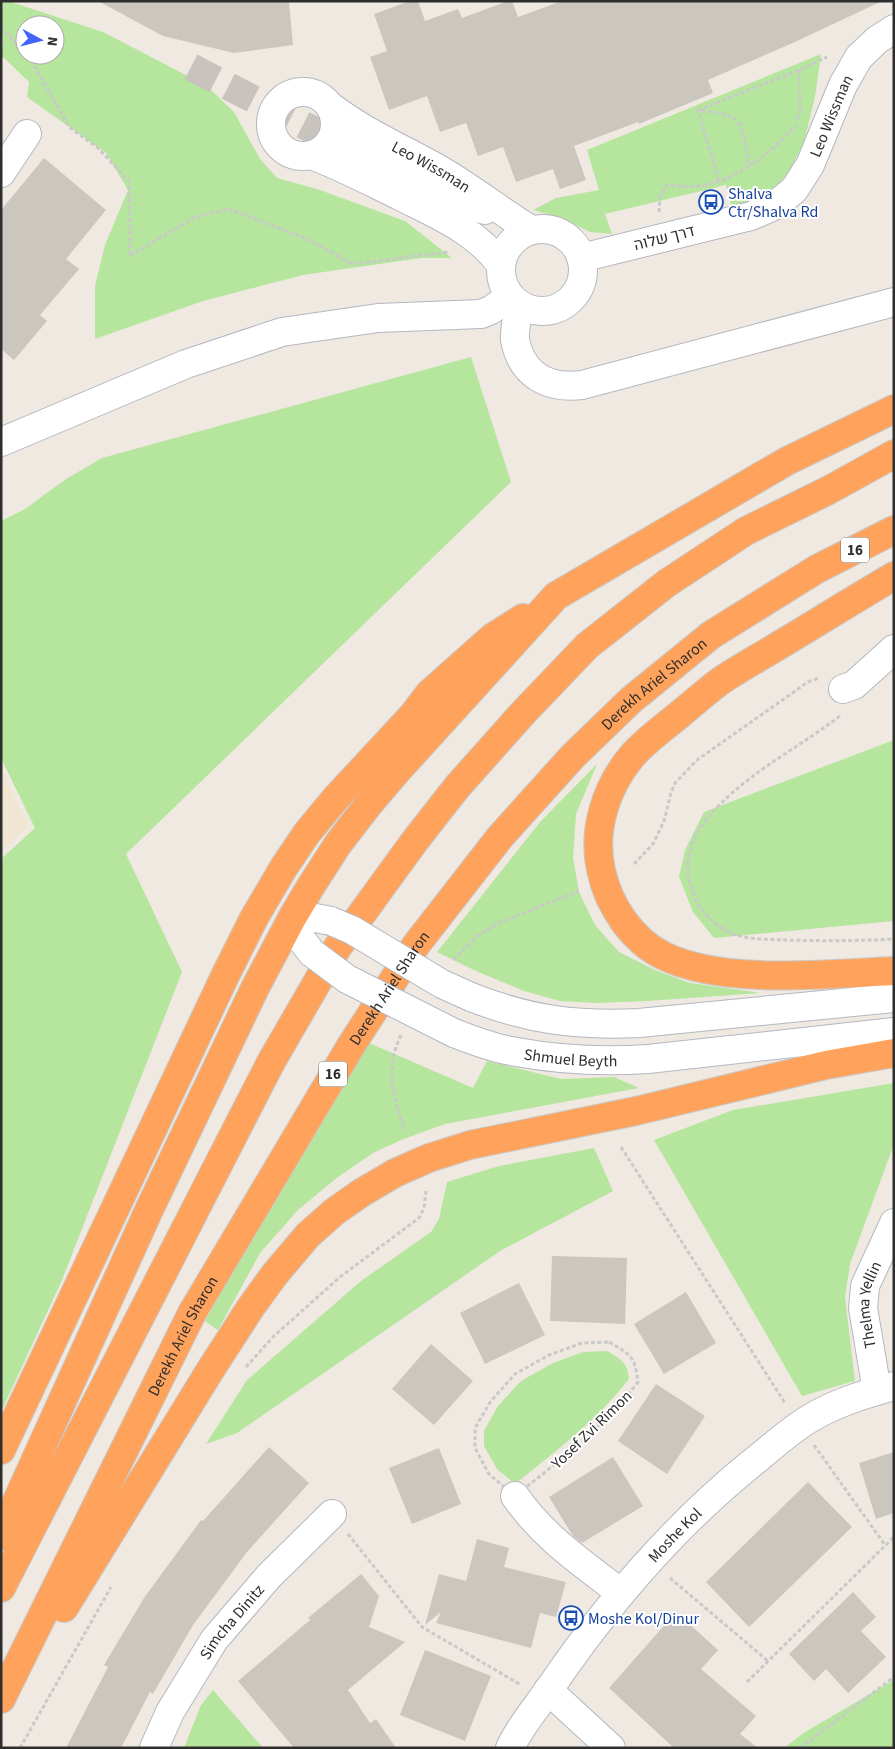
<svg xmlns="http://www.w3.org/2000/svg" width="895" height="1749" font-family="'Source Sans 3',Heebo,sans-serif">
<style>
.education{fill:#f0e6d1}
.green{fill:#b6e59e;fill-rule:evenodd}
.building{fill:#cbc7bf}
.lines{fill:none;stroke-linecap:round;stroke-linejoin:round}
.minor-tunnel{stroke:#c8c4bd;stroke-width:28;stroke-dasharray:28 14;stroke-linecap:butt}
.minor-casing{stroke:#b4b7c1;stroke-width:30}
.highway-casing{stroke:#c9c9c9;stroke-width:30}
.path{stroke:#c9c9c9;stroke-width:3;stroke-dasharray:4 2.5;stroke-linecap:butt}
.minor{stroke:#fff;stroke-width:28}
.highway{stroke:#ffa35c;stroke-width:28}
.minor-bridge-casing{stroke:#b4b7c1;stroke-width:30;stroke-linecap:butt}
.minor-bridge{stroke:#fff;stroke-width:28}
.labels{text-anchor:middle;stroke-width:4;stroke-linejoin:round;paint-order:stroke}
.shield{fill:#fff;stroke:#6d6d6d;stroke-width:1}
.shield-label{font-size:15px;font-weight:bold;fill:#2e2e2e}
.street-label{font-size:16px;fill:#2e2e2e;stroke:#fff}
.transit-label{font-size:16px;fill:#164399;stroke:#fff;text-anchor:start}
</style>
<rect width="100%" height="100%" fill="#efe9e1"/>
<path class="education" d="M 1,769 L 28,826 L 1,851 Z"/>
<path class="green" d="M 1,1 L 13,1 L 14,3 L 103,32 L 207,86 L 234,112 L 260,159 L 277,178 L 317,189 L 405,221 L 452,258 L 421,258 L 303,275 L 203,301 L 95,339 L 95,286 L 105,245 L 128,190 L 106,153 L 27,97 L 29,82 L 1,55 L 3,38 L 1,37 ZM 25,25 L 55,25 L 55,55 L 25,55 Z
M 821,54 L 815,97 L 804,142 L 790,170 L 771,193 L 732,210 L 726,185 L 605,214 L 612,234 L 590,232 L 564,219 L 533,210 L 556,198 L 599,190 L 587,150 Z
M 471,357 L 511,482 L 126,854 L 182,972 L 62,1280 L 1,1412 L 1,859 L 35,828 L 1,758 L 1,521 L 25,509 L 66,479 L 102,458 Z
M 894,740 L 894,921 L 714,938 L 693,912 L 679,877 L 685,850 L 704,812 Z
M 597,764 L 576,814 L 573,858 L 579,892 L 595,925 L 619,952 L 655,970 L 690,983 L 761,993 L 647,1001 L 597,1003 L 560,1001 L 524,991 L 476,971 L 437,952 L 541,821 Z
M 369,1043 L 473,1088 L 487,1061 L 561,1079 L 614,1077 L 639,1088 L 445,1124 L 401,1140 L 373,1153 L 338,1177 L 298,1210 L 260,1253 L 218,1330 L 205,1321 L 251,1239 Z
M 894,1083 L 894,1144 L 850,1264 L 845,1297 L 855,1381 L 802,1396 L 654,1140 L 733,1110 Z
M 594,1148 L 613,1191 L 500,1251 L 237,1433 L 206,1444 L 247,1380 L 361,1281 L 431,1232 L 439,1219 L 447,1182 L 499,1166 Z
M 607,1351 C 622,1360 627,1362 629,1379 C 597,1420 555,1452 515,1484 L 497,1469 L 484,1446 L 484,1431 L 498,1406 L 521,1381 L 553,1363 L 583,1352 Z
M 894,1680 L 894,1748 L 784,1748 L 805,1732 Z
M 213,1690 L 263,1748 L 184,1748 L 201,1705 Z"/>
<path class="building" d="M 98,1 L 289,1 L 293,45 L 234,53 L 163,36 Z
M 410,1 L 418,1 L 425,21 L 458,9 L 462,18 L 508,1 L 512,1 L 518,17 L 562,1 L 882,1 L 797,41 L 708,80 L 713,93 L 639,124 L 638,122 L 574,146 L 586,180 L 560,189 L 553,169 L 516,182 L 503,147 L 478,156 L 466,123 L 440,132 L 427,96 L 389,110 L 370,57 L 387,51 L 374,14 Z
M 44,158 L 106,210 L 66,259 L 79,269 L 40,315 L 47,321 L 14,360 L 1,349 L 1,210 Z
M 552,1256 L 627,1258 L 625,1324 L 550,1321 Z
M 519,1283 L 545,1335 L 485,1364 L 460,1313 Z
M 686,1292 L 716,1343 L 664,1374 L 634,1324 Z
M 431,1344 L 473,1381 L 434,1425 L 392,1389 Z
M 656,1384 L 705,1416 L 667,1474 L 618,1441 Z
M 269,1447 L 309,1483 L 247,1552 L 193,1625 L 153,1694 L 150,1692 L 121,1748 L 66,1748 L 108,1667 L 104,1665 L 144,1598 L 201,1520 L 203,1521 Z
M 439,1448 L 461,1504 L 412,1524 L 389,1468 Z
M 894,1452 L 894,1513 L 876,1519 L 859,1463 Z
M 613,1457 L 643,1506 L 582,1543 L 573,1536 L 549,1497 Z
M 808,1482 L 852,1527 L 749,1627 L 706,1582 Z
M 477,1539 L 509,1548 L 504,1567 L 566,1582 L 556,1617 L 540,1613 L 531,1648 L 436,1623 L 441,1612 L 425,1625 L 439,1574 L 466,1581 Z
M 361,1574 L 379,1596 L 369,1627 L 405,1642 L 348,1690 L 370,1723 L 376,1719 L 396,1748 L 294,1748 L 238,1681 L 310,1620 L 308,1618 Z
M 853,1592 L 876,1617 L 861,1631 L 886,1657 L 848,1693 L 826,1669 L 814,1681 L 789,1654 Z
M 676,1612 L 718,1650 L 701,1669 L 756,1716 L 740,1734 L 758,1748 L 674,1748 L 609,1688 Z
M 425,1650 L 491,1676 L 465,1741 L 400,1715 Z"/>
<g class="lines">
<path class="minor-tunnel" d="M 191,67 L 348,148"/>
<g class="minor-casing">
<g id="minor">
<circle cx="303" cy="124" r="32"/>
<path id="s1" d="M 330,106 C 365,133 404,149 442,171 C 473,189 500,211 531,230"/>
<path d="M 348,148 C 392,170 436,198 485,210"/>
<path d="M 311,155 C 341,166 369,181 398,195 C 435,214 476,230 501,265"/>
<path d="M 1,173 L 27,134"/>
<circle cx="542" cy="270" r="41"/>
<path id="s2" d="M 581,258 L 751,216 L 774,206 L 794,190 L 810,165 L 843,85 L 859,57 L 877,40 L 894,29"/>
<path d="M 519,305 C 518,315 514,330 515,340 C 522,376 549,389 582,385 L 894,302"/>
<path d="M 1,442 L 186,364 L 282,332 L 378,318 L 481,314 L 491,310 L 510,296"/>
<path d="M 843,689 L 854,685 L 894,649"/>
<path d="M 312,953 L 297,934 L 292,918 L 310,917 L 331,921"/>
<path d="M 471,997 C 529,1020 577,1026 639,1023 L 894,998"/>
<path id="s3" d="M 454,1033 C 474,1041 495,1049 517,1052 C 560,1060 604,1062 648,1059 L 894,1032"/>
<path id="s4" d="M 877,1391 L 863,1308 L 865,1286 L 894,1223"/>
<path d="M 515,1496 C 543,1537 582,1563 621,1593"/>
<path d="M 548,1690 L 611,1748"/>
<path id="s5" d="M 154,1748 L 170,1712 L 214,1640 L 269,1576 L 332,1514"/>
<path id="s6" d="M 510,1748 C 520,1726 537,1707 550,1688 C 607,1604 673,1527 752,1463 C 771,1448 789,1431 809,1419 C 835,1403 865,1394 894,1386"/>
</g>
</g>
<g class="highway-casing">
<g id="highway">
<path d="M 894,576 C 853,600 813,625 773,649 C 755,660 736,670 719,682 C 705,693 692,704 679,715 C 663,728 645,741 632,756 C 606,787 592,830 601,870 C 608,904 631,940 664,956 C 724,985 827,974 894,971"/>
<path d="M 1,1450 L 225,976 L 254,918 L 284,867 L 307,833 L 335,799 L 413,715 L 429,694 L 493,637 L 523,618"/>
<path d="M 1,1536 L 149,1210 L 255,988 L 292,918 L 311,886 L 338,844 L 368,805 L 397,771 L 556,596 L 787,461 L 894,409"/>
<path d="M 1,1588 L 271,1062 L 337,948 L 414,842 L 457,787 L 523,713 L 587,646 L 667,583 L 746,531 L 829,490 L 894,454"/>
<path d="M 64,1608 L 211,1369 L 251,1307 L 275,1274 L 308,1235 L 334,1212 L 361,1193 L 395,1173 L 429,1158 L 470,1145 L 636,1111 L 826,1065 L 894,1053"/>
<path id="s7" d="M 1,1699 L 192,1313 L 352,1044 L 416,945 L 500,837 L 573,756 L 631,700 L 711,635 L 817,569 L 894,530"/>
</g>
</g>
<path class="path" d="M 1,27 L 25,53
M 27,55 L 31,59 L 69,127 L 98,148 L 129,181 L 130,256
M 698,110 L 799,70 L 827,57
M 798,119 L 800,111 L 799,70
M 719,181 L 698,110 C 708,112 720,112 730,116 C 745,121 747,152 749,166
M 659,212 L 660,197 L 667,185 C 677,185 689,188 698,186 C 736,181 772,153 796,125
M 130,256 L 195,217 L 230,209 L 309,240 L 352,264 L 448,252
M 840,716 C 797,749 747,773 711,814 C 694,833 683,858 690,883 C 695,905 709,922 729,932 C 746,940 766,939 784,940 C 821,941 857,941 894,939
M 634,864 L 653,844 L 664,821 L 671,793 L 675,783 L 697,760 L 808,682 L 819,678
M 453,960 L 477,936 L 499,923 L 579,891
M 401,1035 C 385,1068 393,1098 405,1131
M 621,1147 L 785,1403
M 609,1342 C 631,1355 635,1356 638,1382 C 604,1426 559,1461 515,1496 L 489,1474 L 475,1448 L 475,1428 L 491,1401 L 515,1374 L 549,1355 L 582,1343 Z
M 246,1367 L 274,1336 L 340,1277 L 419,1218 L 424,1208 L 426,1191
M 814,1445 L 885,1545
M 348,1534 L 422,1627 L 521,1685
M 670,1578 L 768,1661
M 747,1682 L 894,1537
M 20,1748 L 111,1587
M 800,1748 L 894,1677"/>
<use href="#minor" class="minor"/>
<use href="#highway" class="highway"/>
<g class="minor-bridge-casing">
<path id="minor-bridge" d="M 331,921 L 352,930 L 442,984 L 471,997
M 312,953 L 347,979 L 454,1033"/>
</g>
<use href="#minor-bridge" class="minor-bridge"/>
</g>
<defs>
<g id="bus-ring" transform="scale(1.25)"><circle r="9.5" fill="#fff" stroke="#1a4fb4" stroke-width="1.5"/><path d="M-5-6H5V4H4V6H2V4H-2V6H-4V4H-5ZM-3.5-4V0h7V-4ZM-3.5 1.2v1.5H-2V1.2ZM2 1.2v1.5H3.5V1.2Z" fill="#1a4fb4"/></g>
</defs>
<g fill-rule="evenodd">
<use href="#bus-ring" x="711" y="202"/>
<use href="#bus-ring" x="571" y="1618"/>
</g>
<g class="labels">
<g class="shield">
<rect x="841" y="537.5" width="28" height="25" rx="4"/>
<rect x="319" y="1061.5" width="28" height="25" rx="4"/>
</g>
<g class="shield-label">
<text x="855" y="555">16</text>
<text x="333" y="1079">16</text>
</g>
<g class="street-label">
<text dy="6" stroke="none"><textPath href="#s2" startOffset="309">Leo Wissman</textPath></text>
<text dy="6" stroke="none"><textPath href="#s1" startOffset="118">Leo Wissman</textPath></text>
<text transform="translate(664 237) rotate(-14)" y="6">דרך שלוה</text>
<text dy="6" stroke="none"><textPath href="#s7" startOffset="1216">Derekh Ariel Sharon</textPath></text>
<text dy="6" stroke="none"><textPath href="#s7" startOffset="811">Derekh Ariel Sharon</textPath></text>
<text dy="6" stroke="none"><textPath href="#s3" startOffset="120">Shmuel Beyth</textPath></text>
<text dy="6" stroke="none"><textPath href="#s4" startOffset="88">Thelma Yellin</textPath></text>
<text dy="6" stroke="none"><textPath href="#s7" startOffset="406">Derekh Ariel Sharon</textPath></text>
<text transform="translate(591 1429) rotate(-44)" y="6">Yosef Zvi Rimon</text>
<text dy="6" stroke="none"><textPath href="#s6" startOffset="270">Moshe Kol</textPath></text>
<text dy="6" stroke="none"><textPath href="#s5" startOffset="149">Simcha Dinitz</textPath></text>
</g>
<g class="transit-label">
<text x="728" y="199">Shalva<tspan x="728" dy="18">Ctr/Shalva Rd</tspan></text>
<text x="588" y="1624">Moshe Kol/Dinur</text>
</g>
</g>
<rect width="895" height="1749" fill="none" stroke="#2e2e2e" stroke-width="5"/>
<g transform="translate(40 40) rotate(97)"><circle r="24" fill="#ffffff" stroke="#ababab"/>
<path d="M0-4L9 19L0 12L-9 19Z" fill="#4264fb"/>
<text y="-8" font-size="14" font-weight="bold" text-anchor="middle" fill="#2e2e2e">N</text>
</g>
</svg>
